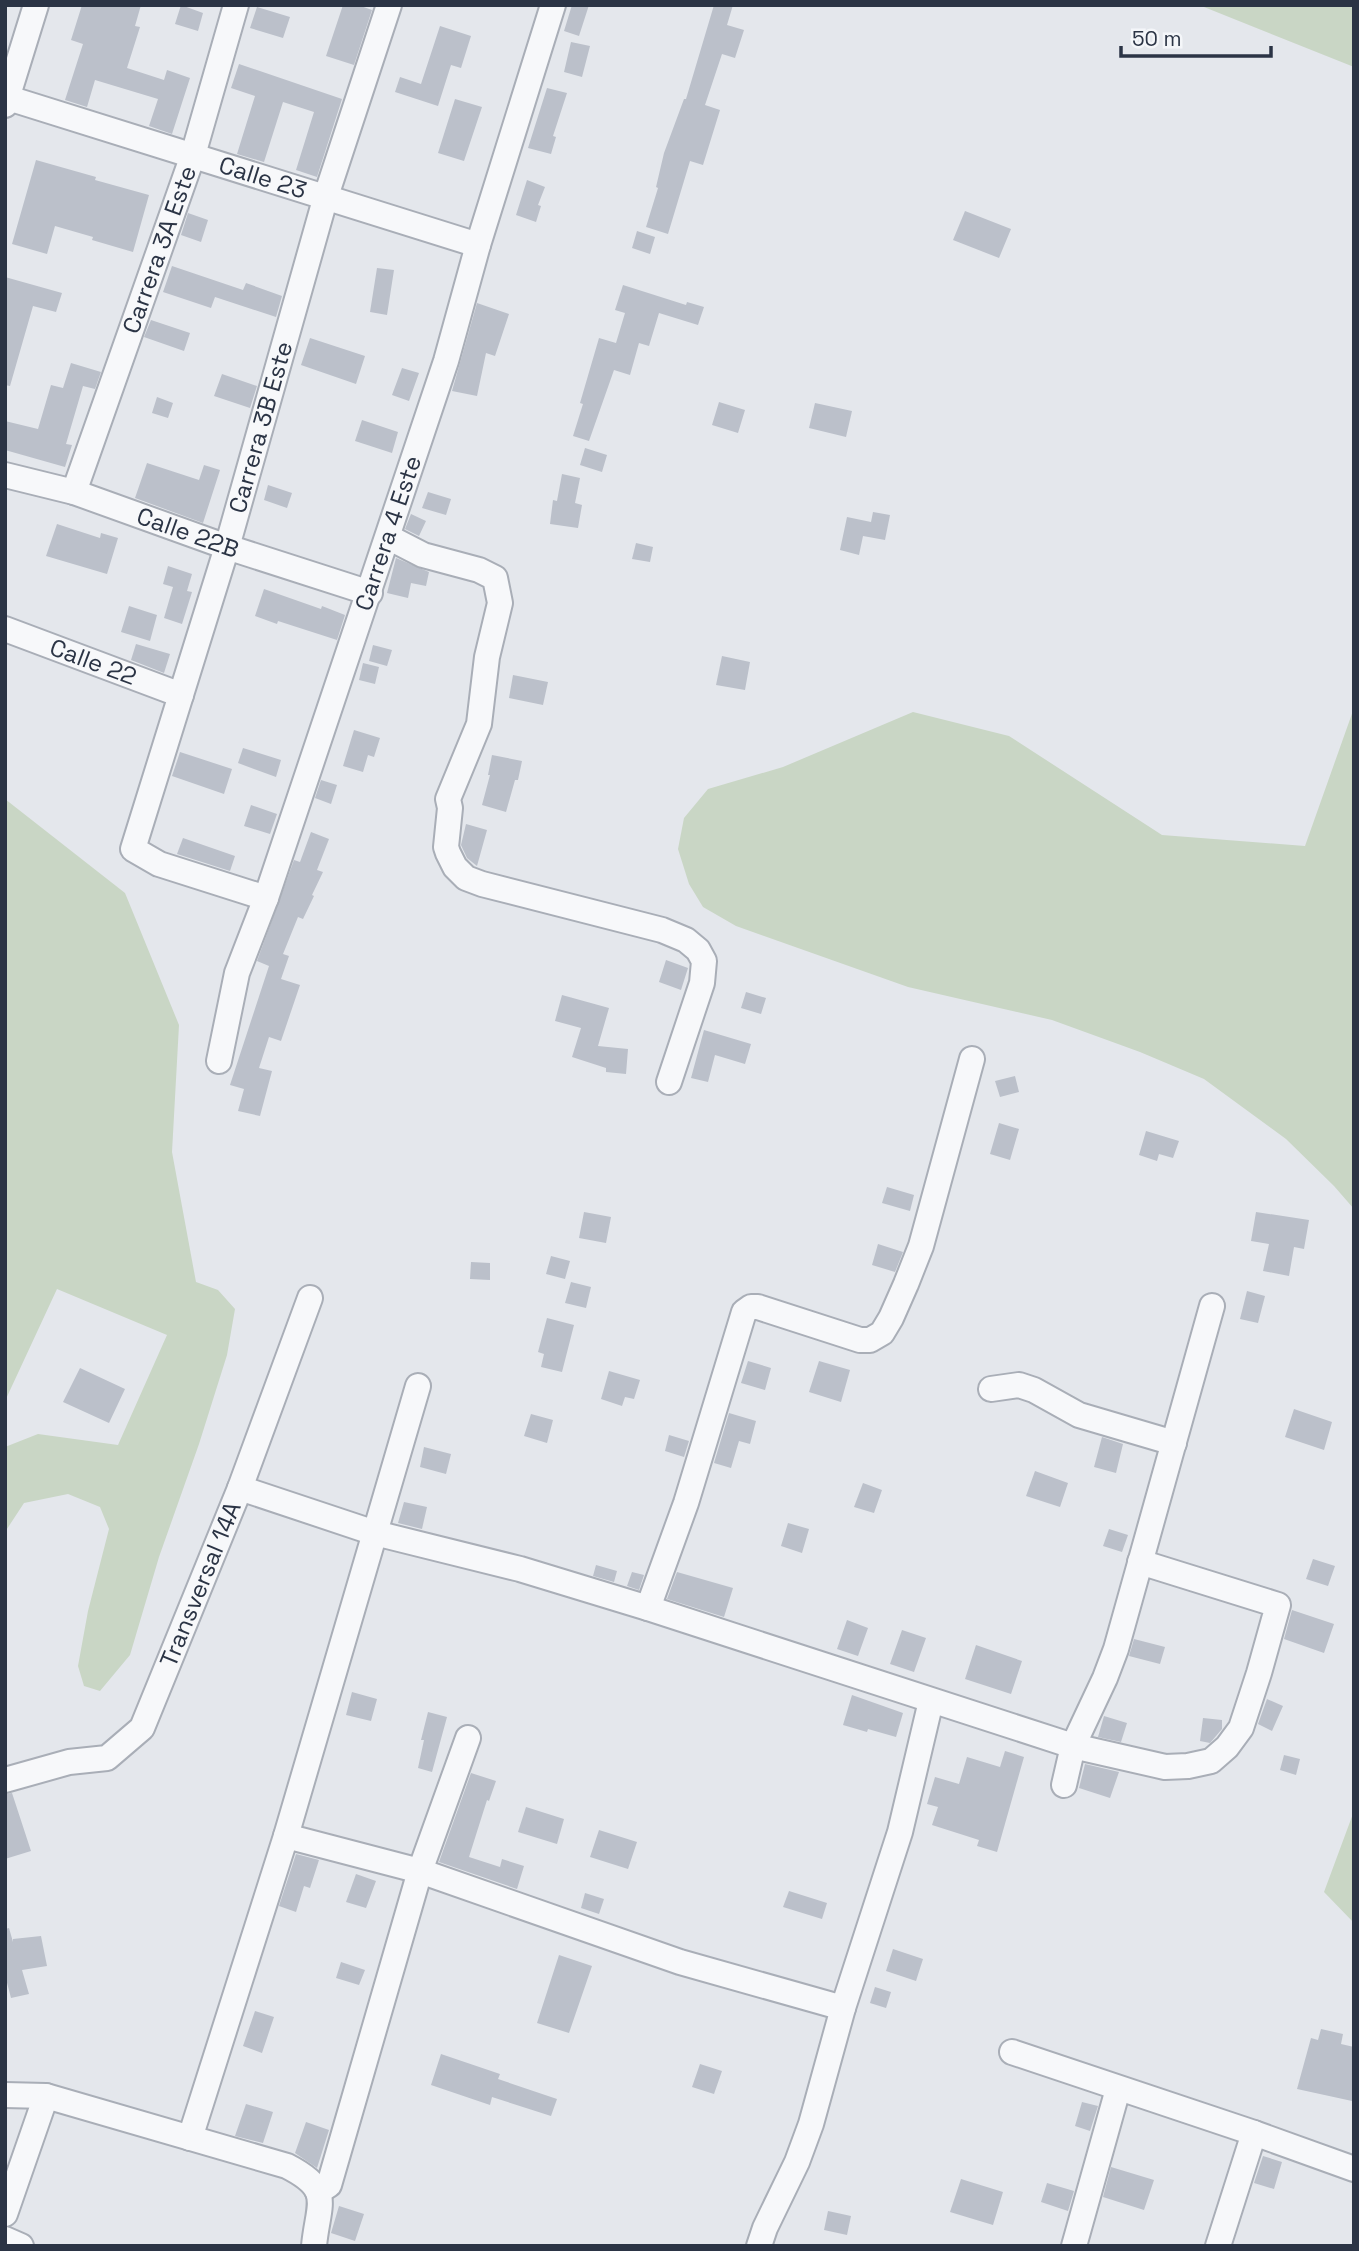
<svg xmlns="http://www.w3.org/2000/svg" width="1359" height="2251" font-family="'Space Grotesk',sans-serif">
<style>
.green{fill:#c9d6c5}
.building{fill:#bbc0ca}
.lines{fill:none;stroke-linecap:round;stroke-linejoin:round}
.minor-casing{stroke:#a9aeb7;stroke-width:28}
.minor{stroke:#f7f8fa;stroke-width:24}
.labels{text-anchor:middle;stroke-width:6;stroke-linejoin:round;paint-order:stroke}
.street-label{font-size:24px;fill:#2b3445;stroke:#f4f6f9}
</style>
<rect width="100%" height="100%" fill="#e4e7ec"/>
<path class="green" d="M 1199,5 L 1354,5 L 1354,67 Z
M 1354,708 L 1354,1209 L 1334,1186 L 1286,1139 L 1204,1079 L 1140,1052 L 1052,1020 L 908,987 L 736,926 L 703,907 L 689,884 L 678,849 L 684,818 L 708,789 L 783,767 L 913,712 L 1009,736 L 1162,835 L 1305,846 Z
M 5,799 L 125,893 L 179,1025 L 172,1152 L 196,1282 L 218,1290 L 235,1309 L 227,1355 L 199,1444 L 159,1557 L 130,1655 L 100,1691 L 84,1686 L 78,1666 L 88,1611 L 109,1529 L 100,1507 L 68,1494 L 24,1503 L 5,1532 L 5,1447 L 38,1434 L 118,1445 L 167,1335 L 57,1289 L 5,1401 Z
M 1354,1811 L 1354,1923 L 1324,1892 Z"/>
<path class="building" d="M 82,5 L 141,5 L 135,26 L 140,27 L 127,68 L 164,80 L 167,70 L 190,78 L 172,134 L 149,126 L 158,99 L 95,80 L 87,107 L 65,100 L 83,44 L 71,40 Z
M 181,5 L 203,13 L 198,31 L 175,24 Z
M 343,5 L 358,5 L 372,10 L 354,65 L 326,56 Z
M 572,5 L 589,5 L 579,36 L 564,31 Z
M 714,5 L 733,5 L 727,25 L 744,30 L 735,58 L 722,54 L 705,105 L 720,110 L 703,165 L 690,161 L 668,234 L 646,227 L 658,188 L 656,187 L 664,153 L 684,99 L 686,99 Z
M 257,7 L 290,17 L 283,38 L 250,28 Z
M 440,26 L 471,36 L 461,68 L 451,65 L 438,106 L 395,92 L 400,77 L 421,84 Z
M 571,42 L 590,46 L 582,77 L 564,72 Z
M 239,64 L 342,99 L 317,177 L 296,170 L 314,112 L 283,102 L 264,162 L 237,154 L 255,96 L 231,88 Z
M 547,88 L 567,93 L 553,136 L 556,137 L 551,154 L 528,148 Z
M 455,99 L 482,107 L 464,161 L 438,153 Z
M 36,160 L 96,177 L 95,180 L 149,195 L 133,252 L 92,240 L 93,237 L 55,226 L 47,254 L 12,244 Z
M 527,180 L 545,187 L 538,205 L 541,206 L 536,222 L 516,215 Z
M 965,211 L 1011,229 L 999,258 L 953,240 Z
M 188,213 L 208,220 L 201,242 L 181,235 Z
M 637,231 L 655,237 L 650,254 L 632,248 Z
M 172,266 L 243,290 L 246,283 L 282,296 L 276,317 L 215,297 L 211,308 L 163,292 Z
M 377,268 L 394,270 L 387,315 L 370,312 Z
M 5,277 L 62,293 L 56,312 L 33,306 L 10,386 L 5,385 Z
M 623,285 L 686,305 L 687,302 L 704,307 L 698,325 L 659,313 L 649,346 L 639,343 L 630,375 L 614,370 L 589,441 L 573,436 L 583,404 L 580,403 L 599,338 L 616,343 L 625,313 L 615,310 Z
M 477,303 L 509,314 L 495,356 L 486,353 L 477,396 L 452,391 Z
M 151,320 L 190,333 L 184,351 L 144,337 Z
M 310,338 L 365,356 L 356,384 L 301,365 Z
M 71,363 L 101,372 L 95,389 L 83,386 L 66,444 L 72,445 L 65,467 L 5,450 L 5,421 L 38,429 L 51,385 L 63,388 Z
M 402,368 L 419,373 L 409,401 L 392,395 Z
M 222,374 L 257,386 L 250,408 L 214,396 Z
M 157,397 L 173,403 L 168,418 L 152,413 Z
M 719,402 L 745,410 L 738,433 L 712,425 Z
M 815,403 L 852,411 L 846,437 L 809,428 Z
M 362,420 L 398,432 L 392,453 L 355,441 Z
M 585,448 L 607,455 L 602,472 L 580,465 Z
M 147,463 L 199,480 L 204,465 L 220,470 L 203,523 L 135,498 Z
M 562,474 L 580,478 L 575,503 L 582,505 L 578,528 L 550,524 L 553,500 L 557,501 Z
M 268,485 L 292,493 L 287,508 L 264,500 Z
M 428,492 L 451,499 L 446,515 L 422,508 Z
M 873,512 L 890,515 L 885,540 L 863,536 L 859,555 L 840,550 L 847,517 L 871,522 Z
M 411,514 L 426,521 L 419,536 L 405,529 Z
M 57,524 L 100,538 L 101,533 L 118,538 L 107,574 L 46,556 Z
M 636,543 L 653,547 L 650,562 L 632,559 Z
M 396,558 L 429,572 L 426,586 L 411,583 L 408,598 L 387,593 Z
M 168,566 L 192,574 L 187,591 L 192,592 L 182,624 L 164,618 L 173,587 L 163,584 Z
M 264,589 L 321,609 L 322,606 L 345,615 L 337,640 L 278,621 L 277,624 L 255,616 Z
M 129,606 L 157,615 L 150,641 L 121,632 Z
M 136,644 L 170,654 L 164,673 L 131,660 Z
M 373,645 L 392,650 L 387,666 L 369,661 Z
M 722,656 L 750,662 L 745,690 L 716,685 Z
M 363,663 L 379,667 L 375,684 L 359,680 Z
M 513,675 L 548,682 L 543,705 L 509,698 Z
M 354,730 L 380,738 L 374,757 L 368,755 L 363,772 L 343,766 Z
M 243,748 L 281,760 L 276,777 L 238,763 Z
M 180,752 L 232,769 L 224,794 L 172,776 Z
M 492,755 L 522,761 L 518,780 L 515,780 L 506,812 L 482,805 L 490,775 L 488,775 Z
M 321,780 L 337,785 L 331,804 L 315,798 Z
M 251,805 L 277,814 L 270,834 L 244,826 Z
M 466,824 L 487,830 L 477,866 L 467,858 L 461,845 Z
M 311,832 L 329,839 L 317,870 L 323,872 L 312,895 L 314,896 L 303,919 L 298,917 L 283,954 L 289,956 L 281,979 L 300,985 L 281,1041 L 269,1037 L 259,1068 L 272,1071 L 260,1116 L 238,1111 L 244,1089 L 230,1085 L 269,966 L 257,961 L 294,860 L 300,862 Z
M 183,838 L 235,856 L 230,871 L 177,854 Z
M 666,960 L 688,968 L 681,990 L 659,982 Z
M 746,992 L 766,998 L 761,1014 L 741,1008 Z
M 562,995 L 609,1008 L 598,1046 L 628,1049 L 626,1074 L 606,1072 L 606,1068 L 572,1057 L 581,1028 L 555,1021 Z
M 704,1030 L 751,1044 L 745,1064 L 715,1055 L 708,1082 L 691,1078 Z
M 1015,1076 L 1019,1092 L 1000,1097 L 995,1081 Z
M 999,1123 L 1019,1129 L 1010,1160 L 990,1154 Z
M 1146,1131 L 1179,1141 L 1173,1158 L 1159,1154 L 1157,1161 L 1139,1155 Z
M 887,1187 L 914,1195 L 910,1211 L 882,1203 Z
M 584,1212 L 611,1217 L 606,1243 L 579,1238 Z
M 1256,1212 L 1309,1220 L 1304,1249 L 1294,1247 L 1289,1276 L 1263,1271 L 1269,1244 L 1251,1241 Z
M 878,1244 L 903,1252 L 895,1272 L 872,1265 Z
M 551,1256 L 570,1261 L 565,1279 L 546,1274 Z
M 471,1262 L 490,1263 L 490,1280 L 470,1279 Z
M 571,1282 L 591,1287 L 586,1308 L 565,1303 Z
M 1247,1291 L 1265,1296 L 1258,1323 L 1240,1319 Z
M 547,1318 L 574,1325 L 562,1372 L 541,1367 L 544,1354 L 538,1352 Z
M 748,1361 L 771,1368 L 765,1390 L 741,1383 Z
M 819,1361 L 850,1370 L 841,1402 L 809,1392 Z
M 80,1368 L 125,1389 L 109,1423 L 63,1402 Z
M 609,1371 L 640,1380 L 634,1399 L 625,1397 L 622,1406 L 601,1399 Z
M 1294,1409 L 1332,1422 L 1324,1450 L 1285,1437 Z
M 729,1413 L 756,1421 L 750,1444 L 739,1441 L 731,1468 L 714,1463 Z
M 531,1414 L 553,1420 L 547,1443 L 524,1436 Z
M 669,1435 L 689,1441 L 684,1457 L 665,1451 Z
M 1102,1437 L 1123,1444 L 1116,1473 L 1094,1467 Z
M 424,1447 L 451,1454 L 446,1474 L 420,1467 Z
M 1035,1471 L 1068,1483 L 1060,1507 L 1026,1496 Z
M 863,1483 L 882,1490 L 874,1513 L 854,1507 Z
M 404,1502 L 427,1507 L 422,1529 L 398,1523 Z
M 788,1523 L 809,1529 L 802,1553 L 781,1546 Z
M 1109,1529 L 1128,1535 L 1122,1552 L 1103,1546 Z
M 1313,1559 L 1335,1566 L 1328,1586 L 1306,1579 Z
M 596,1565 L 617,1571 L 614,1582 L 593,1576 Z
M 632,1572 L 644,1575 L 639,1590 L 627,1586 Z
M 677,1572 L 733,1588 L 724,1617 L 667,1599 Z
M 1292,1610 L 1334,1624 L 1324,1653 L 1284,1639 Z
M 847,1620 L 868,1628 L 858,1656 L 837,1649 Z
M 902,1630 L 926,1638 L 914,1672 L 890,1664 Z
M 1134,1639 L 1165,1647 L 1160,1664 L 1129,1656 Z
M 976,1645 L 1022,1661 L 1011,1694 L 965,1679 Z
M 352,1692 L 377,1699 L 371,1721 L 346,1715 Z
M 852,1695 L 903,1713 L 896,1737 L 868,1729 L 867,1732 L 843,1725 Z
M 1267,1699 L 1283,1706 L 1272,1731 L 1258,1724 Z
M 428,1712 L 447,1717 L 432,1772 L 418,1768 L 424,1740 L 421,1740 Z
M 1104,1716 L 1127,1723 L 1121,1742 L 1098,1737 Z
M 1203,1718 L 1222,1720 L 1222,1729 L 1210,1743 L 1200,1741 Z
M 1005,1751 L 1024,1757 L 997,1852 L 977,1846 L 979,1840 L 932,1825 L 938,1807 L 927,1804 L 935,1777 L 959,1784 L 967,1757 L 1000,1767 Z
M 1284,1755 L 1300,1759 L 1296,1775 L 1280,1770 Z
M 1085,1764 L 1119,1772 L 1110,1798 L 1079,1788 Z
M 471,1773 L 496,1781 L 489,1801 L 487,1800 L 469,1857 L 500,1867 L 502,1859 L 524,1866 L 517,1889 L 439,1862 Z
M 12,1793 L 31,1851 L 5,1859 L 5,1794 Z
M 526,1807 L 564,1819 L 557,1844 L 518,1832 Z
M 599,1830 L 637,1842 L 628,1869 L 590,1857 Z
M 296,1854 L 319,1860 L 310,1888 L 304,1886 L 296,1912 L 279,1906 Z
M 356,1874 L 376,1881 L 366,1908 L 346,1902 Z
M 789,1891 L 827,1903 L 822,1919 L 783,1907 Z
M 585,1893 L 604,1899 L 599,1914 L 581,1908 Z
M 9,1928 L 13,1942 L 13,1939 L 41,1936 L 47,1966 L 22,1970 L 29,1994 L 11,1998 L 5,1975 L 5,1929 Z
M 893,1949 L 923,1959 L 916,1981 L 886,1971 Z
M 559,1955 L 592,1966 L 569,2033 L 537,2023 Z
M 341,1962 L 365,1970 L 359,1985 L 336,1978 Z
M 875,1987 L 891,1992 L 886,2008 L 870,2003 Z
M 255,2011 L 274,2017 L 262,2053 L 243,2046 Z
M 1321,2029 L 1343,2034 L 1341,2044 L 1354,2047 L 1354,2092 L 1352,2101 L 1297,2089 L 1311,2038 L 1318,2040 Z
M 441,2054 L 500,2074 L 498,2079 L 557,2099 L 551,2116 L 492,2097 L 490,2105 L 431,2085 Z
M 700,2064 L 722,2071 L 714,2094 L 692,2087 Z
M 1082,2102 L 1098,2106 L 1090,2131 L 1075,2126 Z
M 246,2104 L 273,2112 L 263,2143 L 235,2136 Z
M 306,2122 L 329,2130 L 317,2168 L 295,2153 Z
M 1263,2156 L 1282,2162 L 1274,2189 L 1254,2183 Z
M 1111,2167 L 1154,2180 L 1144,2210 L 1103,2197 Z
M 961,2179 L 1003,2192 L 993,2225 L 950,2212 Z
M 1047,2183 L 1074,2191 L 1068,2211 L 1041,2202 Z
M 339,2206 L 364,2214 L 355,2241 L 331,2233 Z
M 828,2211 L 851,2216 L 847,2235 L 824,2230 Z"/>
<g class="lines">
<g class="minor-casing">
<g id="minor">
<path id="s1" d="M 5,97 L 478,245"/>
<path d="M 5,105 L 36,5"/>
<path id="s2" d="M 5,475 L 74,492 L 227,547 L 370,593"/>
<path id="s3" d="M 74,492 L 193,155 L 236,5"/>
<path d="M 388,537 L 423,555 L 479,570 L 495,578 L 500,603 L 487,657 L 479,724 L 448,799 L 450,808 L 446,847 L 448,853 L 455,867 L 466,878 L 482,884 L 662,930 L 686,940 L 698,950 L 704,961 L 702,983 L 669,1082"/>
<path id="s4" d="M 5,629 L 181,695"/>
<path id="s5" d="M 266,898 L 159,864 L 133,849 L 227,547 L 326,196 L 389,5"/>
<path id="s6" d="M 219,1061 L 237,973 L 266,898 L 446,361 L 478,245 L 553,5"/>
<path d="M 991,1389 L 1019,1385 L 1034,1390 L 1079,1415 L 1174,1443"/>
<path d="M 240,1488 L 375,1533 L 520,1569 L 648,1608 L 1073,1746 L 1165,1767 L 1188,1766 L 1211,1761 L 1227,1747 L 1241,1728 L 1259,1673 L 1278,1605 L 1140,1562"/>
<path d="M 648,1608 L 686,1503 L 744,1312 L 751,1307 L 758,1307 L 860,1340 L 870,1340 L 882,1333 L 891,1318 L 906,1284 L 921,1246 L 972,1059"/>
<path id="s7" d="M 5,1780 L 69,1762 L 107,1758 L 142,1728 L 240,1488 L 310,1298"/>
<path d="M 1064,1785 L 1073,1746 L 1105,1678 L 1116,1649 L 1212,1306"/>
<path d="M 286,1836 L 420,1871 L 680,1962 L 843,2008"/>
<path d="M 1012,2052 L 1254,2133 L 1354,2169"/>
<path d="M 5,2095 L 46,2096 L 287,2166 C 334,2190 318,2203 314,2246"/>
<path d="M 190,2138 L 286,1836 L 418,1386"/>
<path d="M 318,2192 L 329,2185 L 420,1871 L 468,1738"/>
<path d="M 5,2214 L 46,2096"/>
<path d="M 5,2239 L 21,2246"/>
<path d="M 759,2246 L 765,2228 L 797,2162 L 811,2124 L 843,2008 L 900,1832 L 931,1701"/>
<path d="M 1074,2246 L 1118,2089"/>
<path d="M 1218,2246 L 1254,2133"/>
</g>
</g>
<use href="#minor" class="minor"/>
</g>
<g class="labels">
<g class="street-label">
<text dy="8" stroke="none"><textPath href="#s1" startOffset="270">Calle 23</textPath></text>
<text dy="8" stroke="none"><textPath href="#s3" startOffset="257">Carrera 3A Este</textPath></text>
<text dy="8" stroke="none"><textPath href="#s5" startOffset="583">Carrera 3B Este</textPath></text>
<text dy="8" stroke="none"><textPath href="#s2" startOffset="192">Calle 22B</textPath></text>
<text dy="8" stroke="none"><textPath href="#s6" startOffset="555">Carrera 4 Este</textPath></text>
<text dy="8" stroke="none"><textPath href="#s4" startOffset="94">Calle 22</textPath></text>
<text dy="8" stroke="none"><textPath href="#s7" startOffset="306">Transversal 14A</textPath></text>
</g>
</g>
<rect width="1359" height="2251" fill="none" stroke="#2b3445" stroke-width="14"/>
<path d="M1121 46v10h150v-10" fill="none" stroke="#2b3445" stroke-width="3.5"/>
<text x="1132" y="46" font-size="21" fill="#2b3445" stroke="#f4f6f9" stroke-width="5" paint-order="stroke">50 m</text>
</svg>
